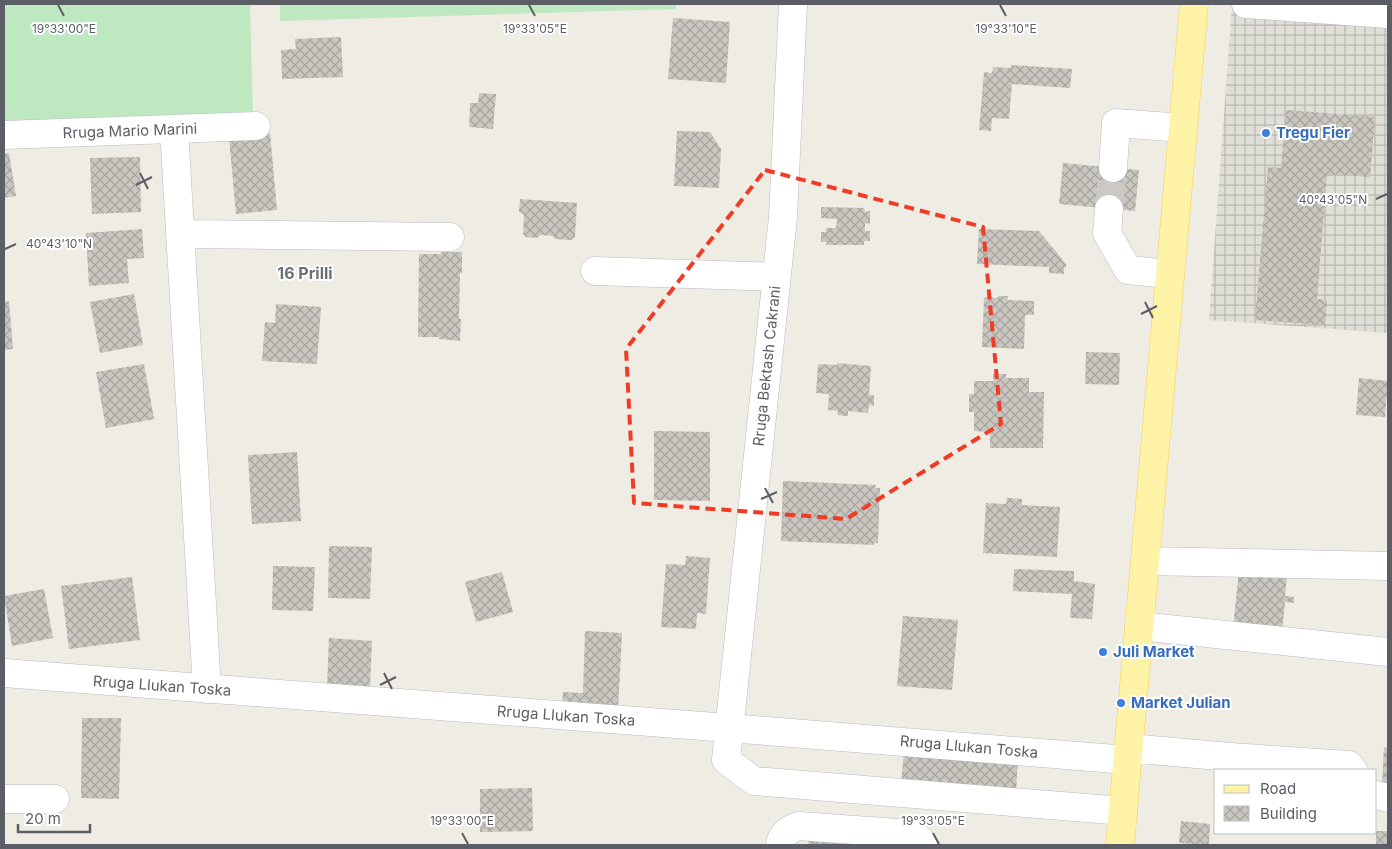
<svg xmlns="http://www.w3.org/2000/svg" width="1392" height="849" font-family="Inter,sans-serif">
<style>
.industrial{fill:url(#industrial-grid)}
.pitch{fill:#bee8bf}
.building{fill:url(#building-cross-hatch)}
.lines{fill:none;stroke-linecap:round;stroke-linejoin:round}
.minor-tunnel{stroke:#cac9c4;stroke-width:28;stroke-dasharray:28 14;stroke-linecap:butt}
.minor-casing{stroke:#b8bbc0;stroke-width:29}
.major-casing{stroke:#f9ce52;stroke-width:29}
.minor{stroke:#fff;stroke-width:28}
.major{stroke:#fff3a8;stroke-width:28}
.marked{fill:none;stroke:#f23b25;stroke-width:4;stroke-dasharray:10 6;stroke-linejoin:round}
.ticks{fill:none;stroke:#5b5f65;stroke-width:2}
.shop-dot{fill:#3f7fe0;stroke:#fff;stroke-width:2}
.labels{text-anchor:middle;stroke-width:4;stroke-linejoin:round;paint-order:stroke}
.street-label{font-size:15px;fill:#5b5f65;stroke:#fff}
.shop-label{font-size:15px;font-weight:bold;fill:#366cbe;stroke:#fff;text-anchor:start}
.neighbourhood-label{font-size:16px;font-weight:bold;fill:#6c7177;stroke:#fff}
.ticks-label{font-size:12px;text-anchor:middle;fill:#5b5f65;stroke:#fff;stroke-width:4;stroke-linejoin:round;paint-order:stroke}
</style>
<defs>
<pattern id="industrial-grid" width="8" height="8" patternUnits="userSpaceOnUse" patternTransform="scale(1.25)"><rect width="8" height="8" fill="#dfded7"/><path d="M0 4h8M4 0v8" fill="none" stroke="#b8b7b2"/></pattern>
<pattern id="building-cross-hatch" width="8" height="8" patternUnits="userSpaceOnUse" patternTransform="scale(1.25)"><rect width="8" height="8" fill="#cac6c0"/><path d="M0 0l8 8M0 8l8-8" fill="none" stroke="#a7a4a0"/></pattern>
</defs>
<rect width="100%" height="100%" fill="#efece3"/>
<path class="industrial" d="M 1232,4 L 1323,4 L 1388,10 L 1388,333 L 1209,320 Z"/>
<path class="pitch" d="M 4,4 L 250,4 L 253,117 L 4,126 Z
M 280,4 L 676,4 L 676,9 L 280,21 Z"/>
<path class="building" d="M 673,18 L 730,22 L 726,83 L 668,79 Z
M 341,37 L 343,77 L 282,79 L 281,50 L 296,49 L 295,39 Z
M 1011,65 L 1072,69 L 1070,88 L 1012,84 L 1009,119 L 992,118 L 991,131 L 979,130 L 984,72 L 992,73 L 993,67 L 1011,68 Z
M 479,93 L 496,94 L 493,129 L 469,127 L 470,103 L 478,103 Z
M 1286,110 L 1375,117 L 1370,177 L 1327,174 L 1317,299 L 1327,300 L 1325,325 L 1255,320 L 1268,167 L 1281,168 Z
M 677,131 L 710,132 L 721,149 L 719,188 L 674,186 Z
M 270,133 L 277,210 L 236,214 L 229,137 Z
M 9,153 L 16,196 L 4,198 L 4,154 Z
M 140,157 L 141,212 L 92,214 L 90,158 Z
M 1063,163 L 1139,170 L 1135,211 L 1059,204 Z
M 520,199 L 577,203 L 575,237 L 571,240 L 555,239 L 553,236 L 541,235 L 537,238 L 526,237 L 523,234 L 524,215 L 519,211 Z
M 821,207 L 864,208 L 865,212 L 870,211 L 870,224 L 865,223 L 865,231 L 870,231 L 870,241 L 864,241 L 864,245 L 826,245 L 827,242 L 821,242 L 821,232 L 826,232 L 826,228 L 836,228 L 837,219 L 821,218 Z
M 142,229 L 144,258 L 127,259 L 129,283 L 89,286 L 86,233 Z
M 979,229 L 1039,231 L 1066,264 L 1066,268 L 1064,267 L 1064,274 L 1049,273 L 1049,267 L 977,264 Z
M 441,252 L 462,252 L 462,273 L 460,273 L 459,319 L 461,319 L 460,341 L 439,339 L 439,337 L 418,337 L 419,254 L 441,254 Z
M 134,294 L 143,345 L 100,353 L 90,302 Z
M 998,296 L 1008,296 L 1007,300 L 1034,301 L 1034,315 L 1025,315 L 1024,349 L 982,347 L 984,297 L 998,298 Z
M 9,301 L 13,349 L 4,350 L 4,302 Z
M 276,304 L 321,307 L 317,364 L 262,361 L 265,322 L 275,323 Z
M 1086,352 L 1120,353 L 1119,385 L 1085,384 Z
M 837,363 L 871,366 L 869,395 L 874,395 L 874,406 L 869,405 L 868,413 L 848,411 L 848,416 L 837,415 L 838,411 L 828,410 L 829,394 L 816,393 L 818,364 L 837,365 Z
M 144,364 L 154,419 L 106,428 L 96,372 Z
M 993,374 L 1006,374 L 1006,378 L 1029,378 L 1029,392 L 1044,392 L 1043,448 L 990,448 L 990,432 L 974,431 L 974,412 L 969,412 L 969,394 L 974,394 L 974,381 L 993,381 Z
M 1359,378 L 1388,381 L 1385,417 L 1356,415 Z
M 654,431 L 710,432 L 710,501 L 654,500 Z
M 297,452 L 301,521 L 252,524 L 248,455 Z
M 783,481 L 876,485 L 875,488 L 880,488 L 878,543 L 874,543 L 874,545 L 781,541 Z
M 1007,498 L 1022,499 L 1022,505 L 1060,507 L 1057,557 L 983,553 L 986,503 L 1006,504 Z
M 329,546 L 372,547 L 370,599 L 328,598 Z
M 686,556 L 710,558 L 706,614 L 697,613 L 696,629 L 661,627 L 666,564 L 685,565 Z
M 273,566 L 315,567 L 313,611 L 272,610 Z
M 1014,569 L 1074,571 L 1074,581 L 1095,584 L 1092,619 L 1070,618 L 1072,594 L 1013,591 Z
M 1239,571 L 1287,576 L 1285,596 L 1294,597 L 1294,603 L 1285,602 L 1282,632 L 1233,627 Z
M 502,572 L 513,612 L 476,622 L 465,582 Z
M 132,577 L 140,640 L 69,649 L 61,586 Z
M 44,589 L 53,638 L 12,646 L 4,596 Z
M 903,616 L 958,620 L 952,690 L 897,686 Z
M 585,631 L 622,633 L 618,710 L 562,708 L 563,692 L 583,693 Z
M 329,638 L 372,641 L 370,688 L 327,686 Z
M 82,718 L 121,718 L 119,799 L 81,798 Z
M 1384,747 L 1388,748 L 1388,789 L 1382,788 Z
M 904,752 L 1018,757 L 1016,793 L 901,785 Z
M 532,788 L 533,831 L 480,832 L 480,789 Z
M 1181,821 L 1210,824 L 1209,845 L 1179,843 Z
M 1376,831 L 1388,831 L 1388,845 L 1376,845 Z
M 809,840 L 855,844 L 855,845 L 808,845 Z"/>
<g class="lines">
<path class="minor-tunnel" d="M 1109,209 L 1113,168"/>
<g class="minor-casing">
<path id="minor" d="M 793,4 L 783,217 L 726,760 L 754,781 L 1123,811
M 1246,4 L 1388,14
M 174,129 L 207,689
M 4,135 L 256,126
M 1113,168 L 1116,123 L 1183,128
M 1109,209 L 1107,233 L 1128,270 L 1170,274
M 180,234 L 450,237
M 595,271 L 776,277
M 1145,561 L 1388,566
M 1139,626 L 1388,652
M 4,673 L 729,728 L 1128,760
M 1129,748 L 1230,757 L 1349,765 L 1353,770
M 1376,795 L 1388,798
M 4,799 L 55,799
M 780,845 C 781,835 789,829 798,826 L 912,834 L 920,840 L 923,845"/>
</g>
<g class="major-casing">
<path id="major" d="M 1120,845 L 1194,4"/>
</g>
<use href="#minor" class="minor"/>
<use href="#major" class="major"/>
</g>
<path class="marked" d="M 765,170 L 983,227 L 1001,424 L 846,519 L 634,503 L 626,349 Z"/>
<path class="ticks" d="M 58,5 L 64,16M 529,5 L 535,16M 1000,5 L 1006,16M 140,173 L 148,189M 136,185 L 152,177M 1376,199 L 1387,194M 5,249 L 16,244M 1145,302 L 1153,318M 1141,314 L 1157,306M 765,488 L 773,503M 761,499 L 777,492M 384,673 L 392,689M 380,685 L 396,677M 462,833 L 468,844M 933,833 L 939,844"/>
<g class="shop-dot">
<circle cx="1266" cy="133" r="5"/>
<circle cx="1103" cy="652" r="5"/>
<circle cx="1121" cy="703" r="5"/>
</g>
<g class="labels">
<g class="street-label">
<text transform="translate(130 131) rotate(-2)" y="5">Rruga Mario Marini</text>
<text transform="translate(767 366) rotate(-84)" y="5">Rruga Bektash Cakrani</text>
<text transform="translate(162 686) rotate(4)" y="5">Rruga Llukan Toska</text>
<text transform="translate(566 716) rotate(4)" y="5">Rruga Llukan Toska</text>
<text transform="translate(969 747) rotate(5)" y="5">Rruga Llukan Toska</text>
</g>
<g class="shop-label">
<text x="1276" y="138">Tregu Fier</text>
<text x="1113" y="657">Juli Market</text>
<text x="1131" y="708">Market Julian</text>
</g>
<g class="neighbourhood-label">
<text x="305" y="279">16 Prilli</text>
</g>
</g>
<g class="ticks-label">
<text x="64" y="33">19°33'00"E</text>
<text x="535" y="33">19°33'05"E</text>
<text x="1006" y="33">19°33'10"E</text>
<text x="1333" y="204">40°43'05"N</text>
<text x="59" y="248">40°43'10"N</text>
<text x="462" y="825">19°33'00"E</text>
<text x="933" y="825">19°33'05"E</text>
</g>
<rect width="1392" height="849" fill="none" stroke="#5b5f65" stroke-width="10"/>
<rect x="1214" y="769" width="162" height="65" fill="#ffffff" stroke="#bdbfc1"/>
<rect x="1224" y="785" width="25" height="8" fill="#fff3a8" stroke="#bdbfc1"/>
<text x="1260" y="794" font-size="15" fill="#5b5f65">Road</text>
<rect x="1224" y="806" width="25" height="15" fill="url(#building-cross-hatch)" stroke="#bdbfc1"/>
<text x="1260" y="819" font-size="15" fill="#5b5f65">Building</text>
<path d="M18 824v8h72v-8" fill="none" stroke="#5b5f65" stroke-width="2.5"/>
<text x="25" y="824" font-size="15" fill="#5b5f65" stroke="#ffffff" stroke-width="4" paint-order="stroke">20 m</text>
</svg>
